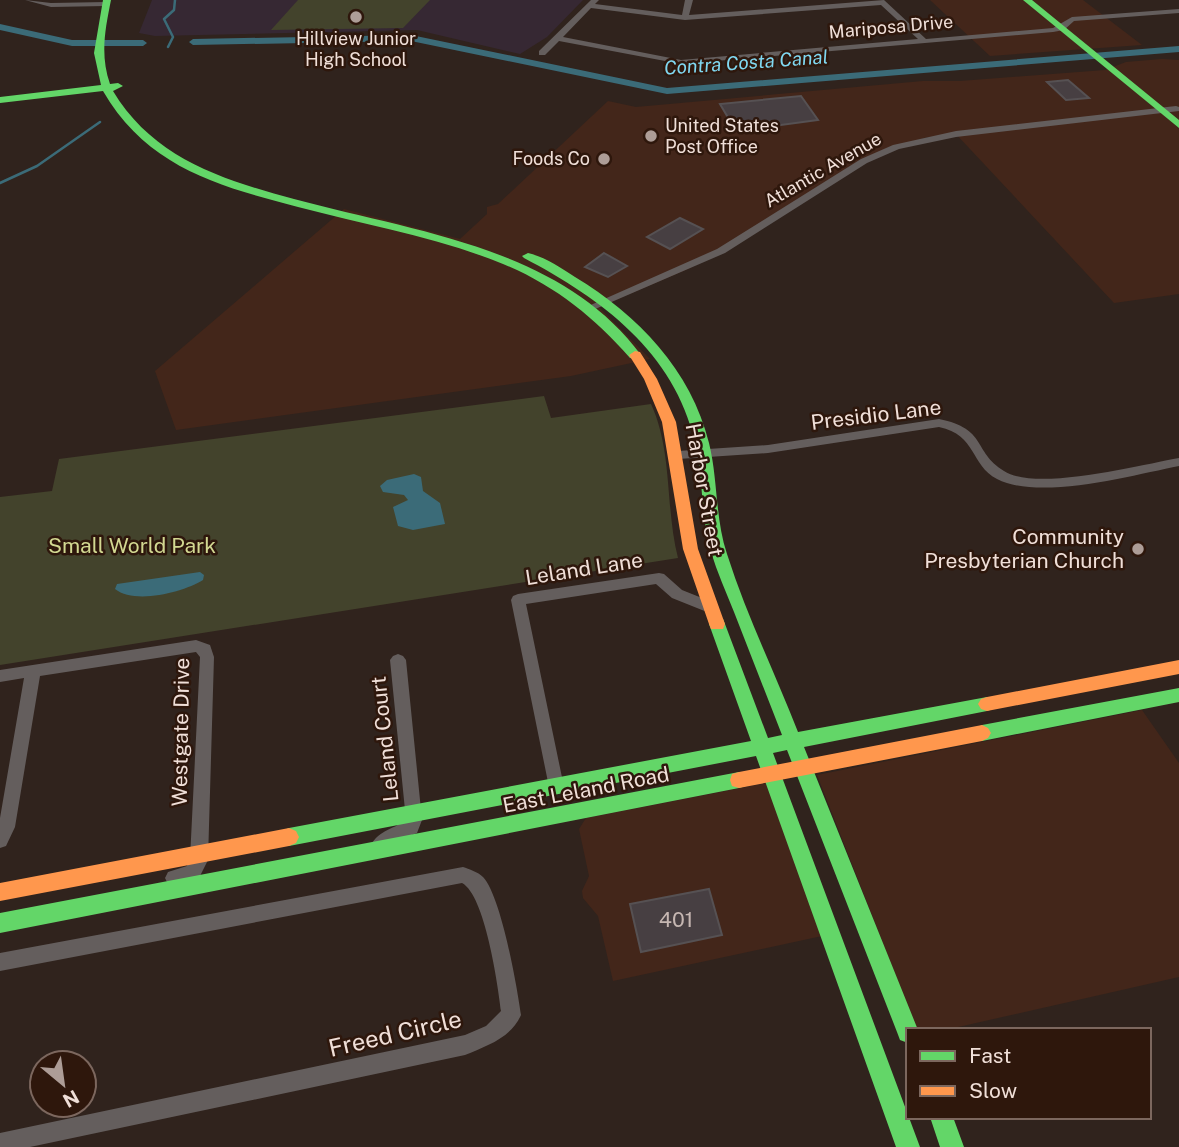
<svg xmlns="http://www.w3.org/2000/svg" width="1179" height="1147" font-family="'Public Sans',sans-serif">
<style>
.built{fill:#43261a}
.education{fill:#362833}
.green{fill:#43432c}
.water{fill:#3b6b78}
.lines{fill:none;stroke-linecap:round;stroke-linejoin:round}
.stream{stroke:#3b6b78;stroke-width:2.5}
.canal{fill:#3b6b78;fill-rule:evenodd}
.building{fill:#473f42;stroke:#565153;stroke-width:2}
.street{fill:#645e5d;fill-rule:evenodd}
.fast{fill:#63d668;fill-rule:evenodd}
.slow{fill:#ff974d;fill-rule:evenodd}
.poi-dot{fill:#ad9d97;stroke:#2e170c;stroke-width:2.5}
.labels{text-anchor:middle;stroke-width:5;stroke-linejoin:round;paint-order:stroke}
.far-street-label{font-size:18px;fill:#f0dfd8;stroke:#2e170c}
.far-poi-label{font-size:18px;fill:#f0dfd8;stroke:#2e170c}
.far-water-label{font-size:19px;font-style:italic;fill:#80d8f1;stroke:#2e170c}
.street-label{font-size:21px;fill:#f0dfd8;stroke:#2e170c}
.poi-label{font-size:21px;fill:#f0dfd8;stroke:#2e170c;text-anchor:end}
.park-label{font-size:21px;fill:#d2d891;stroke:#2e170c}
.near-number-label{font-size:21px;fill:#c6b7b2}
.near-street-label{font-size:24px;fill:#f0dfd8;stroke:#2e170c}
</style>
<rect width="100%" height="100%" fill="#30231d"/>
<path class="built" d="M 930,0 L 1083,0 L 1142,45 L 990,56 Z
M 1162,59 L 1179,60 L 1179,294 L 1114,303 L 955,133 L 924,138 L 863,160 L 744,239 L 688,269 L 599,307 L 650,359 L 571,376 L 176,430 L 155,371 L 344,209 L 460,239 L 487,214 L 487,207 L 498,204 L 608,101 L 636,107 L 923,81 L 960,81 L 1105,70 L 1126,62 Z
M 1142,710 L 1179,763 L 1179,977 L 945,1030 L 917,1030 L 817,775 Z
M 766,783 L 822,936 L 613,981 L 598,916 L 583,898 L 582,891 L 589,876 L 579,829 L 586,818 Z"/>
<path class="education" d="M 152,0 L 583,0 L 547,37 L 520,54 L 417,30 L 155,36 L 139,33 Z"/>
<path class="green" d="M 298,0 L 430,0 L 403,28 L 271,30 Z
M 544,396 L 551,418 L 651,404 C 673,452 665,507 678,558 L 0,665 L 0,497 L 52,491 L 59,459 Z"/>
<path class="water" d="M 414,474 L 421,477 L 423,491 L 440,503 L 445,524 L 413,530 L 398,526 L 393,507 L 408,500 L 404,495 L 383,492 L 380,486 L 387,480 Z
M 200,572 L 204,575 L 203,580 C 184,592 135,605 115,589 L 117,584 Z"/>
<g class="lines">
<path class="stream" d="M 168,47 L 173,37 L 164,19 L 174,10 L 175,0
M 0,183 L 37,166 L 100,122"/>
<path class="canal" d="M 0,24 L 72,40 L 143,40 L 147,43 L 143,46 L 72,46 L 0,30 Z
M 411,35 L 667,88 L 1179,46 L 1179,52 L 667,94 L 411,41 L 193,45 L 189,42 L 193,39 Z"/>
</g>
<path class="building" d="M 1068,80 L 1089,98 L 1066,100 L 1047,82 Z
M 801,96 L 818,120 L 736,131 L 720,104 Z
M 680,218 L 703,229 L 670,249 L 647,237 Z
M 604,253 L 627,266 L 608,277 L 585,267 Z
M 709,889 L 722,935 L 641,952 L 630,904 Z"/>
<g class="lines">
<path class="street" d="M 25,0 L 51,3 L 106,2 L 110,4 L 106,6 L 51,7 Z
M 591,0 L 599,0 L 595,4 L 682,15 L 685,0 L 693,0 L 689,15 L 884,0 L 926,39 L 1053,28 L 1072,17 L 1179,9 L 1179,13 L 1074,21 L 1064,30 L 1053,32 L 681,64 L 559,41 L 545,55 L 539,55 L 539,51 ZM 881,5 L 918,39 L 681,60 L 563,37 L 591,8 L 685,20 Z
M 1176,106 L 1179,107 L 1179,111 L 956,137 L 899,149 L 867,163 L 725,253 L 593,310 L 589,311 L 584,308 L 717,249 L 861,159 L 893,145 L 956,131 Z
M 939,419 C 988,429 972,451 1004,471 C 1036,492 1140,465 1179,458 L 1179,466 C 1133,475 1040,501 997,479 C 970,465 977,435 939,427 L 768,453 L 678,459 L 672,455 L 678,451 L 768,445 Z
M 659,573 L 664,574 L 682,590 L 717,604 L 719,608 L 717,612 L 712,614 L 672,598 L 656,584 L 526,604 L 564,787 L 562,792 L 556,794 L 550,792 L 511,600 L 513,596 L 518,594 Z
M 196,640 L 210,645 L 214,657 L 208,860 L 199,878 L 174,886 L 168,884 L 165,878 L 168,872 L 187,866 L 190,859 L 200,657 L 196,652 L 40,676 L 15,827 L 6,846 L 0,848 L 0,818 L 24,678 L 0,682 L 0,670 Z
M 398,654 L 403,656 L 406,660 L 422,820 L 417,833 L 398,840 L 383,856 L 377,858 L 371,856 L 368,850 C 378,829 391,831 406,820 L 390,660 L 393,656 Z
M 463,867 C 469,869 478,872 483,877 C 501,896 517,986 521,1015 C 511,1038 486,1046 465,1055 L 30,1147 L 0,1147 L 0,1133 L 465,1035 L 486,1026 L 501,1011 C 498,985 485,895 462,883 L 0,971 L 0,953 Z"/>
<path class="fast" d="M 103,0 L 111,0 C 105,30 100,55 110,84 L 118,83 L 123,86 L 113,91 C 153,158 223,180 294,199 C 415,232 561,247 641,355 L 635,359 L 630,358 C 594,317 554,285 503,264 C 437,237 366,225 298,207 C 218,186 147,167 103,91 L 0,103 L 0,97 L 101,85 L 94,53 Z
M 1023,0 L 1032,0 L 1179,120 L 1179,128 Z
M 528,253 C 545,257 561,268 575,277 C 638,315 691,370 709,443 C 718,479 715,518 727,554 C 746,614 775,673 798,732 L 987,697 L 993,699 L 996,704 L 993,709 L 987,711 L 804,747 L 918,1030 L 908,1030 L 908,1043 L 900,1040 L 897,1032 L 787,750 L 773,753 L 920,1147 L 896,1147 L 756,756 L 289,846 L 282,843 L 279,837 L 282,831 L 289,828 L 751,741 L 709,624 L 711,619 L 723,619 L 725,624 L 768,738 L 782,735 C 766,694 750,653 734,612 C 726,592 717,572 711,552 C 700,516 704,478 695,442 C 674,352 602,299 524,258 L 522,256 Z
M 1179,688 L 1179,702 L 982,741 L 976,738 L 973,733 L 976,728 L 982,725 Z
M 739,772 L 746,774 L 748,780 L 746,786 L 739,788 L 0,933 L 0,913 Z
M 930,1117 L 953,1117 L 964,1147 L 940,1147 Z"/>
<path class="slow" d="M 635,351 L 640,352 L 657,379 L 676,422 L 698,549 L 725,624 L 723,629 L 711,629 L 709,624 L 683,549 L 662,422 L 644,379 L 629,355 Z
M 1179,660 L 1179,674 L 987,711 L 981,709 L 978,704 L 981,699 L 987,697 Z
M 982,725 L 988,728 L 991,733 L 988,738 L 982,741 L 739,788 L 732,786 L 730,780 L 732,774 L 739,772 Z
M 289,828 L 296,831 L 299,837 L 296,843 L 289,846 L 0,901 L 0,883 Z"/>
</g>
<g class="poi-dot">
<circle cx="356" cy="17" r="7"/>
<circle cx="651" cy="136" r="7"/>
<circle cx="604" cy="159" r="7"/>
<circle cx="1138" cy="549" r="7"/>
</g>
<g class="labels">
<g class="far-street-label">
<text transform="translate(891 27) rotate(-5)" y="6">Mariposa Drive</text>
<text transform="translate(823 170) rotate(-30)" y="6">Atlantic Avenue</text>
</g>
<g class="far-poi-label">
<text x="356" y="45">Hillview Junior<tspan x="356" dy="21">High School</tspan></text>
<text x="665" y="132" text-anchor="start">United States<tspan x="665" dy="21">Post Office</tspan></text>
<text x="590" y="165" text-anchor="end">Foods Co</text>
</g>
<g class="far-water-label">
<text transform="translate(746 62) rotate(-4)" y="7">Contra Costa Canal</text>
</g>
<g class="street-label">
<text transform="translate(876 415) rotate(-7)" y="7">Presidio Lane</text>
<text transform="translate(704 490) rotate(80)" y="7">Harbor Street</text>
<text transform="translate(584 569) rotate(-9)" y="7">Leland Lane</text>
<text transform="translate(181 732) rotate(-89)" y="7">Westgate Drive</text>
<text transform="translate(385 739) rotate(-96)" y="7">Leland Court</text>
<text transform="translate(586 790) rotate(-11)" y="7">East Leland Road</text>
</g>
<g class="poi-label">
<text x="1124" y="544">Community<tspan x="1124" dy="24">Presbyterian Church</tspan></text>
</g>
<g class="park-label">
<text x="132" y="553">Small World Park</text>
</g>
<g class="near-number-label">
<text x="676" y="927">401</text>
</g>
<g class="near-street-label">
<text transform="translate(395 1034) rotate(-13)" y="8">Freed Circle</text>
</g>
</g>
<rect x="906" y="1028" width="245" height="91" fill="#2e170c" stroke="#7c675e" stroke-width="2"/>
<rect x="920" y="1051" width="35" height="10" fill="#63d668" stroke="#7c675e" stroke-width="2"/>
<text x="969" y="1063" font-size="21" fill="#f0dfd8">Fast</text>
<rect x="920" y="1086" width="35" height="10" fill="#ff974d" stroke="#7c675e" stroke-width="2"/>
<text x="969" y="1098" font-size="21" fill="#f0dfd8">Slow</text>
<g transform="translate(63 1084) rotate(151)"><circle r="33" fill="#2e170c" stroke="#7c675e" stroke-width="2"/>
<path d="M0-5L12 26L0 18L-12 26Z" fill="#ad9d97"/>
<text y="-10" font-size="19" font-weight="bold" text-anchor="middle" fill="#f0dfd8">N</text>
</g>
</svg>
